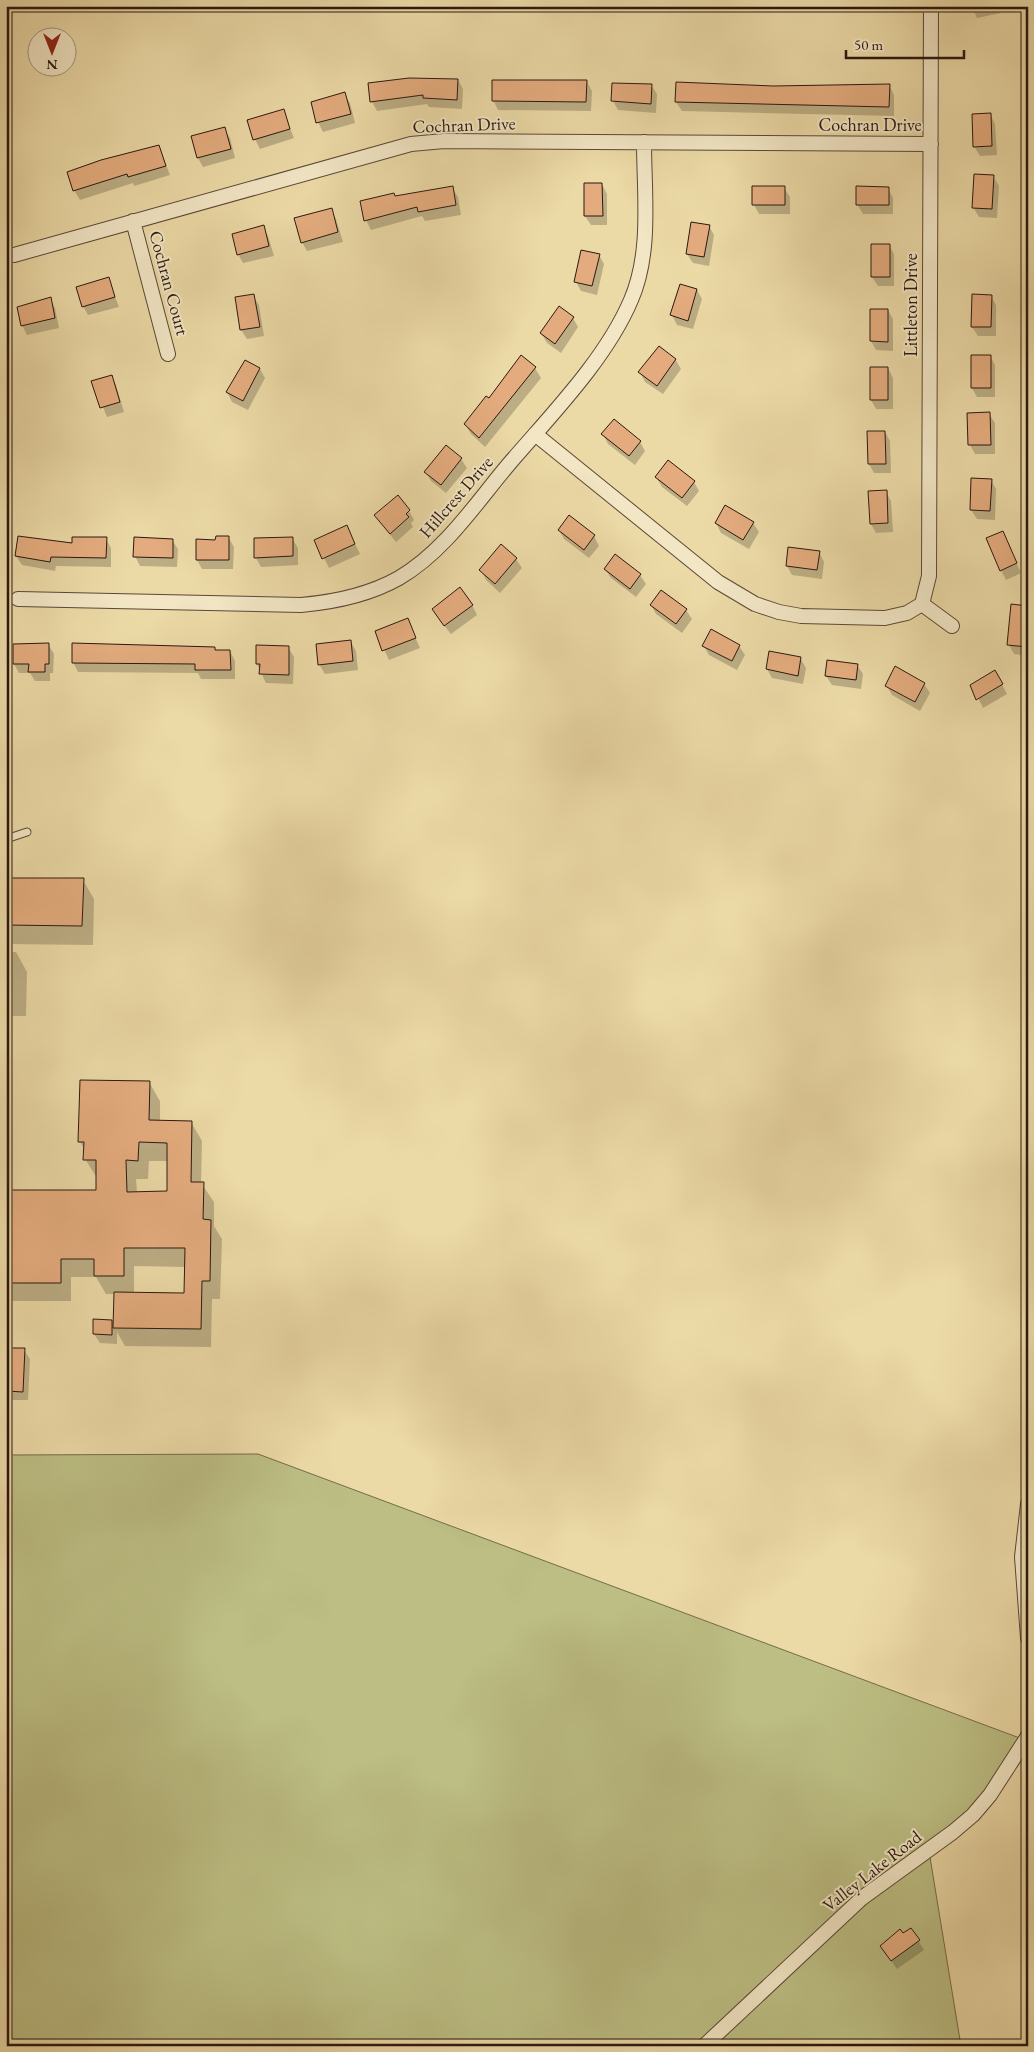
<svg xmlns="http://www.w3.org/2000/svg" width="1034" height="2052" font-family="'EB Garamond',serif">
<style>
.green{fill:#bcbe83;stroke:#746b4a}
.shadow{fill:#0003;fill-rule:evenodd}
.building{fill:#e4ac7e;stroke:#2b1810;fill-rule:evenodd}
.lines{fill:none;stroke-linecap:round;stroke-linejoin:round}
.service-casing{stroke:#5b4836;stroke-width:9}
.minor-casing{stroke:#5b4836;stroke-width:16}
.service{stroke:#f2e6c5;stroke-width:7}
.minor{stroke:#f2e6c5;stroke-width:14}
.labels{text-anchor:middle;stroke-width:4;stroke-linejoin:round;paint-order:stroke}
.street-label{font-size:18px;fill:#2b1810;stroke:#f2e6c5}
</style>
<rect width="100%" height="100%" fill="#ebd9a6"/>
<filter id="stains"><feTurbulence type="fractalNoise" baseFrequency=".004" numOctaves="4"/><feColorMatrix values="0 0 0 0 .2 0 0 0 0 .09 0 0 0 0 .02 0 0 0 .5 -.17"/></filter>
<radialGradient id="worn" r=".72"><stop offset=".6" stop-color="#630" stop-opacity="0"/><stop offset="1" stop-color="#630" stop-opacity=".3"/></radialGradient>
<path class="green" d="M 258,1454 L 1025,1740 L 1003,1785 L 928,1845 L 961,2046 L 6,2046 L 6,1455 Z"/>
<path class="shadow" d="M 972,6 L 1001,6 L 1001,13 L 977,18 Z
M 458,80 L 463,89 L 462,109 L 429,107 L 427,104 L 377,111 L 372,102 L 369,84 Z
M 587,82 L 592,91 L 591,111 L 498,110 L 493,100 Z
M 651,85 L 657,94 L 656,113 L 618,110 L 613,101 Z
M 889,85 L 894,95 L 894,116 L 682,111 L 676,102 L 773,87 Z
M 344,94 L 350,103 L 355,123 L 323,132 L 318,122 Z
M 283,111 L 294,138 L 260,149 L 255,139 Z
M 990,114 L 995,124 L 997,155 L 980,156 L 974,146 Z
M 224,129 L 230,138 L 235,158 L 203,167 L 198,158 Z
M 159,147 L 170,175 L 134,186 L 133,183 L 80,200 L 74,190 Z
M 993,176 L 999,186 L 997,218 L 979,217 L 973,207 Z
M 602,184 L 607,194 L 607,225 L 591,225 L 585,216 Z
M 452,188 L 458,197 L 461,215 L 425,221 L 422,216 L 371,230 L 366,220 L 395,198 Z
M 784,188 L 790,197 L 790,214 L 759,214 L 754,205 Z
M 888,189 L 893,198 L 893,214 L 863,214 L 857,204 Z
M 331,210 L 336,219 L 343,242 L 307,251 L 302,242 Z
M 709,226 L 714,235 L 709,266 L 693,263 L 687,254 Z
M 263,227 L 268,236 L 274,256 L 243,263 L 238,254 Z
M 889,245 L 894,254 L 894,286 L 878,286 L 872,277 Z
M 599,255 L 604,264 L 597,295 L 581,291 L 576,282 Z
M 108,278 L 119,307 L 88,315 L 83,306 Z
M 697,290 L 702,299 L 693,329 L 677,325 L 672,315 Z
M 253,296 L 259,305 L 264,336 L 247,339 L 241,330 Z
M 991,296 L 996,305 L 996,336 L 978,336 L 972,327 Z
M 50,299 L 55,308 L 59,328 L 27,335 L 22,325 Z
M 888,310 L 893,319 L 893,351 L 876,350 L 871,341 Z
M 573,318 L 578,327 L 561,353 L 547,343 L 541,333 Z
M 990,356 L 995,365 L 995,397 L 977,397 L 972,388 Z
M 521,357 L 535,368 L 541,378 L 485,447 L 471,434 L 465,424 L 489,400 Z
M 675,359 L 681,369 L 663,394 L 645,382 L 640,372 Z
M 888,368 L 893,378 L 893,409 L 876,409 L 871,400 Z
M 260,369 L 265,378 L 248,410 L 232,402 L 227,392 Z
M 111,376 L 116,385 L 124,412 L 107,417 L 93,382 Z
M 989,414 L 995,423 L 995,454 L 975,454 L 970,445 L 969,415 Z
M 885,432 L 890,441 L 891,473 L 874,473 L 869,464 L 868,433 Z
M 603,434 L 640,442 L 645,451 L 635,465 L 608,444 Z
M 446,447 L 461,459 L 467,468 L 446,493 L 431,481 L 426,472 Z
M 656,477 L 694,482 L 699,491 L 687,506 L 662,487 Z
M 973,479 L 991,480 L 996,489 L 995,520 L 977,519 L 971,510 Z
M 886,492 L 891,501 L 893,532 L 876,533 L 871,524 Z
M 409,511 L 414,520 L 411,523 L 413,527 L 396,542 L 375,516 Z
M 716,523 L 753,523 L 759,532 L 749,549 L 721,533 Z
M 347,527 L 360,554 L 329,568 L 315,540 Z
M 559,530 L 594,536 L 599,546 L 589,558 L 564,539 Z
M 1003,533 L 1021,573 L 1006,580 L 1001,570 Z
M 228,537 L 234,547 L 233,569 L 202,569 L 197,560 L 217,541 Z
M 292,538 L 298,548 L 298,565 L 261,567 L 256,558 Z
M 106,539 L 111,548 L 111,567 L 56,566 L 55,571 L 22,565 L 16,556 Z
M 172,540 L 178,549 L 177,567 L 140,566 L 135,556 Z
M 501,546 L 516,559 L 522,568 L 500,593 L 486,580 L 481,570 Z
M 819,552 L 824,562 L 822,579 L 792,575 L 787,566 Z
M 605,569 L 640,575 L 646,584 L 636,597 L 611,578 Z
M 661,592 L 686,610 L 692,619 L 682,633 L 656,614 L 651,605 Z
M 472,605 L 477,615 L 451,634 L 439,619 Z
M 1028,607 L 1028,656 L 1014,654 L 1009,645 Z
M 407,619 L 420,648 L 389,660 L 376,632 Z
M 350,641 L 356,651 L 358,670 L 325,674 L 319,664 Z
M 48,644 L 54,654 L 53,673 L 50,673 L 50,681 L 35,681 L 30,673 L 19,673 L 14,664 Z
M 704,646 L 739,646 L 745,655 L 737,670 L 709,655 Z
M 288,647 L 294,657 L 293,684 L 266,683 L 257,664 Z
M 215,649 L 216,652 L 230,651 L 235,661 L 235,679 L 201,679 L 198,673 L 78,672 L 73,662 Z
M 800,658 L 806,668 L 803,684 L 772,678 L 767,669 Z
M 857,665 L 863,674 L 861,689 L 832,685 L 826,676 Z
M 1000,681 L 1007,694 L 983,708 L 972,685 Z
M 924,684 L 930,693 L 920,711 L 892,695 L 887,686 Z
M 6,879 L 83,880 L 94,899 L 93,945 L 6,944 Z
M 6,952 L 16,952 L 27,972 L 26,1016 L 6,1016 Z
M 149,1082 L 160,1101 L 160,1122 L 191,1122 L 202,1141 L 201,1183 L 214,1202 L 214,1226 L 222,1239 L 220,1299 L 212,1299 L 211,1347 L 125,1346 L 117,1332 L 117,1344 L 100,1343 L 94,1334 L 112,1321 L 115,1326 L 115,1294 L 106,1294 L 96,1277 L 71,1277 L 71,1301 L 6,1301 L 6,1191 L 97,1191 L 97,1178 L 85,1159 L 85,1150 L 80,1142 ZM 149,1161 L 168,1161 L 168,1193 L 137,1193 L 136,1179 L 148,1179 ZM 134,1266 L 186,1267 L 185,1294 L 134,1293 Z
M 24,1350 L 30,1359 L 28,1400 L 12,1400 L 7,1390 L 11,1364 Z
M 911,1929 L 924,1950 L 897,1969 L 881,1946 Z"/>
<path class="building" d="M 409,78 L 458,79 L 457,100 L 423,98 L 423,95 L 370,102 L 368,83 Z
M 492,80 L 587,80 L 586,102 L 492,101 Z
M 676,82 L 773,86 L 890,84 L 889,107 L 675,102 Z
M 612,83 L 652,84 L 651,104 L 611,101 Z
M 345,92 L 351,114 L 316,123 L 311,102 Z
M 284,109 L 290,129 L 253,140 L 247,120 Z
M 991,113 L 992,146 L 973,147 L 972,114 Z
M 225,127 L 231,149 L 197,158 L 191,136 Z
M 159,145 L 166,166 L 128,177 L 127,174 L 73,191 L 67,172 L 101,160 Z
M 974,174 L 994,175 L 992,209 L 972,208 Z
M 584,183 L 602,183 L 603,216 L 584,216 Z
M 453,186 L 456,205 L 418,212 L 417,207 L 364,221 L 360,201 L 394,193 L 395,196 Z
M 752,186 L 785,186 L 785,205 L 752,205 Z
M 856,186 L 889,187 L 889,205 L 856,205 Z
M 332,208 L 338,232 L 301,243 L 294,218 Z
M 691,222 L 710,225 L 704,257 L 686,254 Z
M 264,225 L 269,246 L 237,255 L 232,234 Z
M 871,244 L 890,244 L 890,277 L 871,277 Z
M 581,250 L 600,254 L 592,286 L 574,282 Z
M 109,277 L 115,297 L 82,307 L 76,287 Z
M 680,284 L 697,289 L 688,321 L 670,315 Z
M 254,294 L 260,327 L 240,330 L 235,297 Z
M 972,294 L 992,295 L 991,327 L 971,327 Z
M 51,297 L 55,318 L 21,326 L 17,307 Z
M 559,306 L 574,317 L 555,344 L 540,333 Z
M 870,309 L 888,309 L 888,342 L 870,341 Z
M 659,346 L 676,359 L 657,386 L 638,372 Z
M 521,355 L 536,367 L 479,438 L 464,424 L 486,396 L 489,398 Z
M 971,355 L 991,355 L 991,388 L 971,388 Z
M 245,360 L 260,368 L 243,401 L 226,392 Z
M 870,367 L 888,367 L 888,400 L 870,400 Z
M 112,375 L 120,402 L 100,408 L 91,381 Z
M 990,412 L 991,445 L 968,445 L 967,413 Z
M 614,419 L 641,441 L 629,456 L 601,434 Z
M 867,431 L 885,431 L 886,464 L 868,464 Z
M 446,445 L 462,458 L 441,485 L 424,472 Z
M 668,460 L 695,481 L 682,498 L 655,477 Z
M 971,478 L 992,479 L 990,511 L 970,510 Z
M 887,490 L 888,523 L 870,524 L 868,491 Z
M 398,495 L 410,510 L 406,514 L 409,517 L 390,534 L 374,515 Z
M 725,505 L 754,522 L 743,540 L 715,523 Z
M 569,515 L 595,535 L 584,550 L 558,530 Z
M 347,525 L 355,544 L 322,559 L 314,540 Z
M 1003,531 L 1017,563 L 1000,571 L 986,538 Z
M 18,536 L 72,543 L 72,537 L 107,537 L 106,558 L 51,557 L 50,562 L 15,556 Z
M 216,536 L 229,536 L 229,560 L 196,560 L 196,539 L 215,540 Z
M 134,537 L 173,539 L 173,558 L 133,557 Z
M 293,537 L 293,556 L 254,558 L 254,538 Z
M 501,544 L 517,558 L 495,584 L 479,570 Z
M 788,547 L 820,551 L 817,570 L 786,566 Z
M 615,554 L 641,574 L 630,589 L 604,569 Z
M 460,587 L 473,605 L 444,626 L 432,609 Z
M 661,590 L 687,609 L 676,624 L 650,605 Z
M 1011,604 L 1028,606 L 1028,647 L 1007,645 Z
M 408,618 L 416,638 L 382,651 L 375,631 Z
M 711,629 L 740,645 L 732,661 L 702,646 Z
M 351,640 L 353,661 L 318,665 L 316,644 Z
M 49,643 L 49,664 L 45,664 L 45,672 L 28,672 L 29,664 L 13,664 L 13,644 Z
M 72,643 L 215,647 L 215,650 L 230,650 L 231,670 L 195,670 L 195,664 L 72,663 Z
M 256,645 L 289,646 L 289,675 L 259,674 L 260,664 L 256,664 Z
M 769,651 L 801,657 L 798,676 L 766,669 Z
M 827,660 L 858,664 L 856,680 L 825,676 Z
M 895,666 L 925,683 L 915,702 L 885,686 Z
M 995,670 L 1003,684 L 976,700 L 970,685 Z
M 6,878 L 84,878 L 82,926 L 6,925 Z
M 80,1080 L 150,1081 L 149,1120 L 192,1121 L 191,1182 L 204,1182 L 203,1219 L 211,1220 L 210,1281 L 202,1281 L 201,1329 L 113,1328 L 114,1292 L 184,1293 L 185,1248 L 124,1248 L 124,1276 L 94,1276 L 94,1259 L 61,1259 L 61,1283 L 6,1283 L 6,1190 L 96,1190 L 96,1160 L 83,1160 L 84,1142 L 78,1142 ZM 139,1142 L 167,1143 L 167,1191 L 127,1192 L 126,1160 L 138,1161 Z
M 93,1319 L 112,1320 L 112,1335 L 93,1334 Z
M 11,1348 L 25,1348 L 23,1392 L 6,1391 L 7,1363 L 10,1363 Z
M 911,1928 L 920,1940 L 891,1961 L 880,1946 L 900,1929 L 903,1933 Z"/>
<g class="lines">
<g class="service-casing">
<path id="service" d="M 6,839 L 27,832"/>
</g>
<g class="minor-casing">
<path id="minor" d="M 133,221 L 168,354
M 14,255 L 411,144 L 444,141 L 931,144
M 535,434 L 718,582 L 755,604 L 779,612 L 801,616 L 885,618 L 907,613 L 922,604 L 929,576 L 931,6
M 18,599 L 301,605 C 335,602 369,595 399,578 C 445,551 476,503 509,464 C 551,415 606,359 631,300 C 652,252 644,193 644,142
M 922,604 L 952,626
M 1028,1504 L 1022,1557 L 1028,1638
M 704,2046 L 862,1898 L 953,1832 L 973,1815 L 990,1795 L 1028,1736"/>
</g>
<use href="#service" class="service"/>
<use href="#minor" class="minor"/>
</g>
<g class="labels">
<g class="street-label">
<text transform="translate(464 125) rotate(-2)" y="6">Cochran Drive</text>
<text x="870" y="131">Cochran Drive</text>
<text transform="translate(169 283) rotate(75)" y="6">Cochran Court</text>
<text transform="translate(911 305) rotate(-90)" y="6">Littleton Drive</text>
<text transform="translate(456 497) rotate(-49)" y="6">Hillcrest Drive</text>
<text transform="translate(872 1871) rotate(-38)" y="6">Valley Lake Road</text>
</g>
</g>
<rect width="1034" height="2052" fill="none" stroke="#ebd9a6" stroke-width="25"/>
<rect x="8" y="8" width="1019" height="2037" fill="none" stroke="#2b1810" stroke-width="2.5"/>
<rect x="12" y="12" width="1009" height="2027" fill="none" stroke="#2b1810"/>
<g transform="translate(52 52) rotate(180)"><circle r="24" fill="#f2e6c5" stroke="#a2947d"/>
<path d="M0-4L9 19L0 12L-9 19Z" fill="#8f2418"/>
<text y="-8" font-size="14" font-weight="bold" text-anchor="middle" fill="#2b1810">N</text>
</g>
<path d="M846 50v8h118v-8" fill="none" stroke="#2b1810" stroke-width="2.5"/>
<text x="854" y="50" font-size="15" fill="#2b1810" stroke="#f2e6c5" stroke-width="4" paint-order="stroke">50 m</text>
<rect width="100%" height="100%" filter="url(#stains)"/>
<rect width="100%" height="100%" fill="url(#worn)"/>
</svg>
